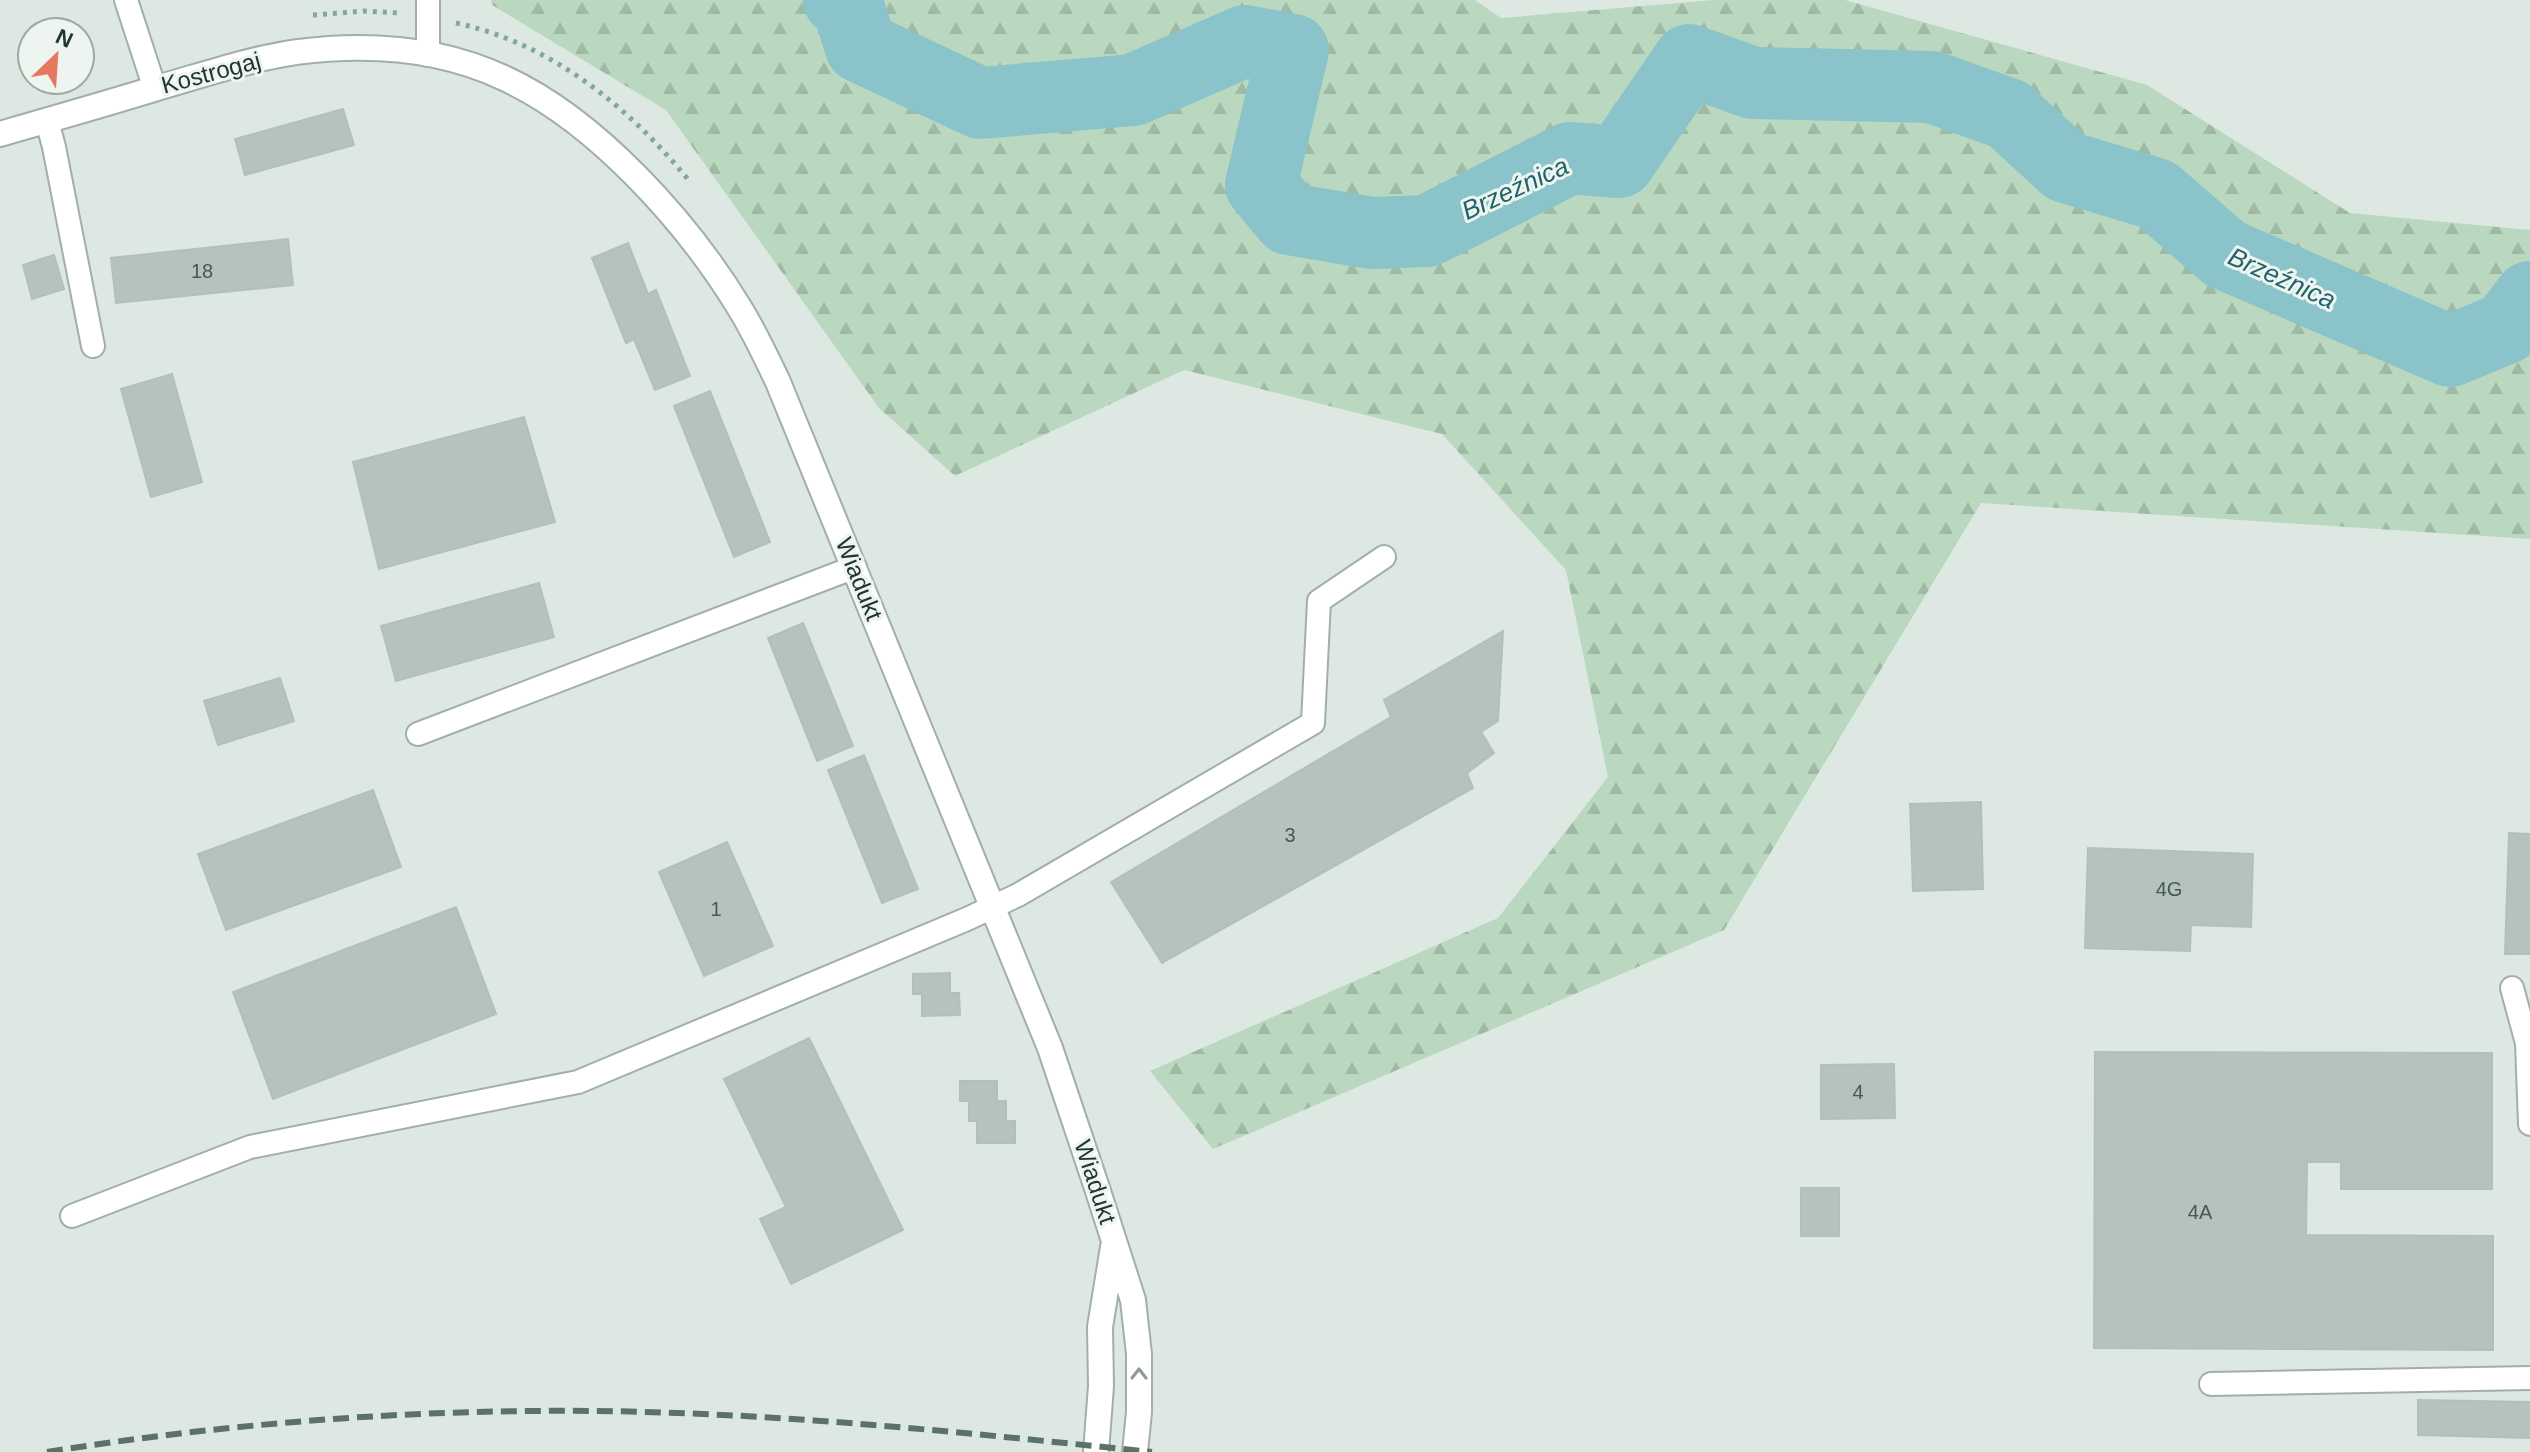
<svg xmlns="http://www.w3.org/2000/svg" width="2530" height="1452" font-family="Helvetica,sans-serif">
<style>
.forest{fill:url(#forest-firs)}
.lines{fill:none;stroke-linecap:round;stroke-linejoin:round}
.river{stroke:#8ac3c9;stroke-width:72}
.building{fill:#b4c3bc;stroke:#b1c1ba;stroke-width:2}
.service-casing{stroke:#a2afa9;stroke-width:26}
.minor-casing{stroke:#a2afa9;stroke-width:28}
.path{stroke:#81a99a;stroke-width:5;stroke-dasharray:4 6;stroke-linecap:butt}
.service{stroke:#fff;stroke-width:22}
.minor{stroke:#fff;stroke-width:24}
.rail{stroke:#5b726b;stroke-width:6;stroke-dasharray:16 8;stroke-linecap:butt}
.oneway{stroke:#909a97}
.labels{text-anchor:middle;stroke-width:6;stroke-linejoin:round;paint-order:stroke}
.number-label{font-size:20px;fill:#465952}
.street-label{font-size:24px;fill:#21362f;stroke:#eef5f1}
.water-label{font-size:26px;font-style:italic;fill:#21646c;stroke:#eef5f1}
</style>
<defs>
<pattern id="forest-firs" width="22" height="20" patternUnits="userSpaceOnUse" patternTransform="scale(2)"><rect width="22" height="20" fill="#b9d8bf"/><path d="M5 1l3.5 6h-7zM16 11l3.5 6h-7z" fill="#9fbaa4"/></pattern>
</defs>
<rect width="100%" height="100%" fill="#dee8e3"/>
<path class="forest" d="M 491,0 L 1475,0 L 1501,18 L 1714,0 L 1845,0 L 2147,85 L 2350,213 L 2530,230 L 2530,539 L 1981,503 L 1724,930 L 1213,1149 L 1150,1071 L 1498,918 L 1608,777 L 1566,570 L 1442,434 L 1184,370 L 955,476 L 879,408 L 666,110 L 492,5 Z"/>
<g class="lines">
<path class="river" d="M 839,0 L 847,3 L 861,47 L 980,103 L 1133,90 L 1245,41 L 1293,50 L 1261,185 L 1289,219 L 1372,233 L 1427,231 L 1570,158 L 1619,162 L 1689,60 L 1753,83 L 1932,87 L 2008,114 L 2066,167 L 2156,194 L 2225,254 L 2450,351 L 2506,328 L 2530,297"/>
</g>
<path class="building" d="M 343,109 L 354,145 L 245,175 L 235,139 Z
M 288,239 L 293,285 L 116,303 L 111,258 Z
M 628,243 L 648,294 L 656,290 L 690,376 L 655,390 L 634,339 L 626,343 L 592,258 Z
M 54,255 L 64,289 L 32,299 L 23,265 Z
M 172,374 L 202,482 L 151,497 L 121,389 Z
M 710,391 L 770,542 L 734,557 L 674,406 Z
M 524,417 L 555,522 L 379,569 L 353,462 Z
M 539,583 L 554,637 L 396,681 L 381,626 Z
M 803,623 L 853,746 L 817,761 L 768,638 Z
M 1503,631 L 1498,721 L 1481,732 L 1494,753 L 1467,773 L 1473,788 L 1162,963 L 1111,882 L 1391,717 L 1384,700 Z
M 280,678 L 294,721 L 218,745 L 204,701 Z
M 864,755 L 918,889 L 882,903 L 828,770 Z
M 373,790 L 401,867 L 226,930 L 198,854 Z
M 1981,802 L 1983,889 L 1913,891 L 1910,804 Z
M 2509,833 L 2530,834 L 2530,954 L 2505,954 Z
M 727,842 L 773,946 L 704,976 L 659,872 Z
M 2088,848 L 2253,854 L 2251,927 L 2191,925 L 2190,951 L 2085,948 Z
M 456,907 L 496,1014 L 273,1099 L 233,992 Z
M 950,973 L 950,993 L 959,993 L 960,1015 L 922,1016 L 922,994 L 913,994 L 913,974 Z
M 809,1038 L 903,1230 L 791,1284 L 760,1219 L 786,1207 L 724,1079 Z
M 2095,1052 L 2492,1053 L 2492,1189 L 2341,1189 L 2341,1162 L 2307,1162 L 2306,1235 L 2493,1236 L 2493,1350 L 2094,1348 Z
M 1894,1064 L 1895,1118 L 1821,1119 L 1821,1065 Z
M 960,1081 L 997,1081 L 997,1101 L 1006,1101 L 1006,1121 L 1015,1121 L 1015,1143 L 977,1143 L 977,1121 L 969,1121 L 969,1101 L 960,1101 Z
M 1801,1188 L 1839,1188 L 1839,1236 L 1801,1236 Z
M 2418,1400 L 2530,1402 L 2530,1438 L 2418,1435 Z"/>
<g class="lines">
<g class="service-casing">
<path id="service" d="M 126,0 L 155,89
M 428,0 L 428,55
M 47,121 L 54,147 L 93,346
M 418,734 L 855,567
M 2512,988 L 2527,1043 L 2530,1124
M 72,1216 L 250,1147 L 578,1082 L 967,919 L 1018,895 L 1313,723 L 1319,601 L 1384,557
M 2211,1384 L 2530,1378"/>
</g>
<g class="minor-casing">
<path id="minor" d="M 0,134 C 52,119 105,104 157,88 C 203,75 249,59 297,52 C 367,43 440,48 504,78 C 596,120 687,222 739,307 C 754,331 766,357 778,382 L 1050,1048 L 1097,1188 L 1133,1300 L 1139,1354 L 1139,1412 L 1135,1452
M 1096,1452 L 1101,1386 L 1100,1327 L 1113,1247"/>
</g>
<path class="path" d="M 313,15 L 364,11 L 399,13
M 456,23 C 553,44 630,108 691,183"/>
<use href="#service" class="service"/>
<use href="#minor" class="minor"/>
<path class="rail" d="M 47,1452 C 228,1423 413,1409 596,1411 C 782,1413 968,1433 1152,1452"/>
</g>
<defs><path id="oneway-chevron" d="M-2-3.5L2.5 0L-2 3.5" fill="none" stroke-width="1.6" stroke-linecap="round" stroke-linejoin="round" transform="scale(2)"/></defs>
<use class="oneway" href="#oneway-chevron" transform="translate(1139 1374) rotate(-90)"/>
<g class="labels">
<g class="number-label">
<text x="202" y="278">18</text>
<text x="1290" y="842">3</text>
<text x="2169" y="896">4G</text>
<text x="716" y="916">1</text>
<text x="1858" y="1099">4</text>
<text x="2200" y="1219">4A</text>
</g>
<g class="street-label">
<text transform="translate(211 73) rotate(-15)" y="8">Kostrogaj</text>
<text transform="translate(859 579) rotate(68)" y="8">Wiadukt</text>
<text transform="translate(1095 1182) rotate(72)" y="8">Wiadukt</text>
</g>
<g class="water-label">
<text transform="translate(1515 188) rotate(-25)" y="9">Brzeźnica</text>
<text transform="translate(2282 278) rotate(24)" y="9">Brzeźnica</text>
</g>
</g>
<g transform="translate(56 56) rotate(25)"><circle r="38" fill="#eef5f1" stroke="#9ca9a3" stroke-width="2"/>
<path d="M0-6L14 30L0 20L-14 30Z" fill="#e57960"/>
<text y="-12" font-size="22" font-weight="bold" text-anchor="middle" fill="#21362f">N</text>
</g>
</svg>
